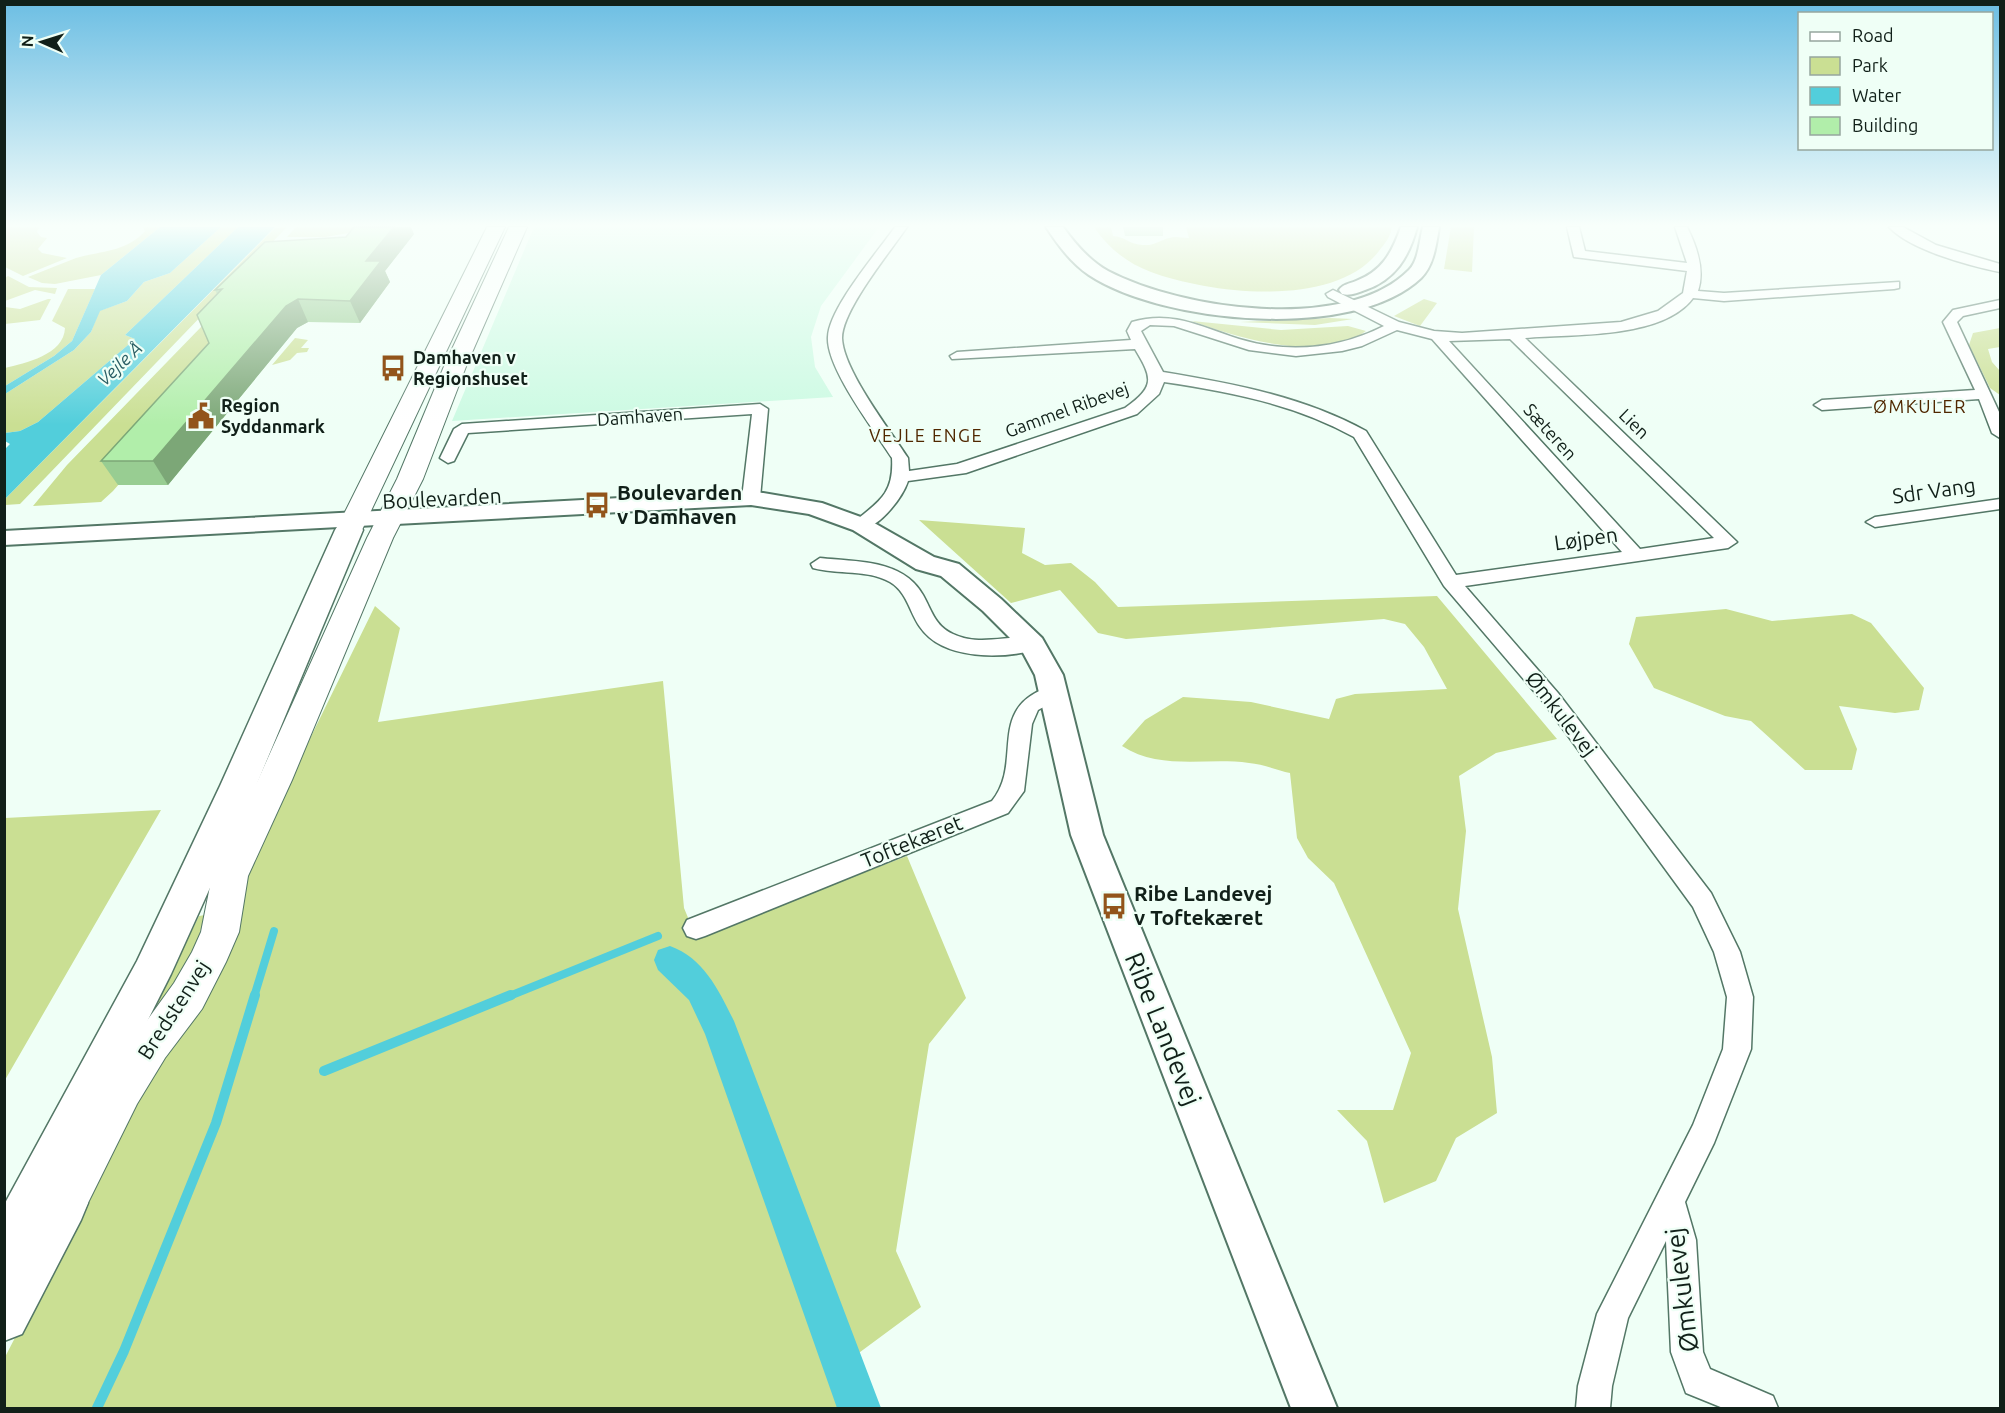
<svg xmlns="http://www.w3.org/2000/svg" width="2005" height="1413" font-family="Ubuntu,sans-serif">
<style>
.built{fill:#cbfae2}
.green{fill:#cadf93}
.water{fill:#52cedb}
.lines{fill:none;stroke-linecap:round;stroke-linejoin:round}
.stream-far1{stroke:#52cedb;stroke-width:8}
.stream{stroke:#52cedb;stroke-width:10}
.canal{fill:#52cedb;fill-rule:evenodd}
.minor-casing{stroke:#537766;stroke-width:3}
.secondary-casing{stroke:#537766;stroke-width:4}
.primary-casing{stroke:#537766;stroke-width:2}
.trunk-casing{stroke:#537766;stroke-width:3}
.minor{fill:#fff;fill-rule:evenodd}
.secondary{fill:#fff;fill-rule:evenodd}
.primary{fill:#fff;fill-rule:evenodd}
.trunk{fill:#fff;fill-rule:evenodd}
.wall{fill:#98cd92}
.shaded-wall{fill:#7ca777}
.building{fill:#b1eeaa;stroke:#7ca777;stroke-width:1.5}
.labels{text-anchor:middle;stroke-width:4.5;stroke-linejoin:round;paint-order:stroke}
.far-poi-label{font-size:18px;font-weight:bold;fill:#112019;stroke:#effff6;text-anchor:start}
.far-water-label{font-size:18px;font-style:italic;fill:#2a5e64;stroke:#effff6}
.far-neighbourhood-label{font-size:18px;letter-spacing:1.5px;fill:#502700;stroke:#effff6}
.far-street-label{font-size:18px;fill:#112019;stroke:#effff6}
.street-label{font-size:21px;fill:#112019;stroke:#effff6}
.poi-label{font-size:21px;font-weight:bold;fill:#112019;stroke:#effff6;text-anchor:start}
.near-street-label{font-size:26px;fill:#112019;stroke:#effff6}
</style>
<rect width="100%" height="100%" fill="#effff6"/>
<path class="built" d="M 534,227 L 879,227 L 821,306 L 811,337 L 815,367 L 833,397 L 452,421 Z"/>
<path class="green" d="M 39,227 L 37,232 L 41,237 L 47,238 L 38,249 L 42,253 L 67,258 L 23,276 L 5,267 L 5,227 Z
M 143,227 L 160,227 L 101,275 L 55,284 L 42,283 L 28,277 C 44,271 60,264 76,258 C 100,251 127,252 145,231 Z
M 221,227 L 238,227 L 125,335 L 135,339 L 38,422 L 20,431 L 5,433 L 5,394 L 74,350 L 91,332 L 99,311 L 127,301 L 144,282 L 170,273 Z
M 287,227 L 20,504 L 5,505 L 5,499 L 275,228 Z
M 296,227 L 372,227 L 372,229 L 325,237 L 287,237 Z
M 1111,227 L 1113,236 C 1124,236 1130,245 1143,245 C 1155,246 1160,240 1169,238 C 1175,236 1183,238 1189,238 L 1186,227 L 1392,227 C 1390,238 1385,243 1379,251 C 1335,309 1211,294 1151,272 C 1127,263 1108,248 1094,227 Z
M 1451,227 L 1474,227 L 1472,272 L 1444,269 Z
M 8,276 L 29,287 L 57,288 L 55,294 L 35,290 L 5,301 L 5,278 Z
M 68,289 L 95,289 L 72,341 L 54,356 L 5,386 L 5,368 C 25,363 64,355 65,328 L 52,321 Z
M 235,292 L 238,347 L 113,491 L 101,502 L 33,506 L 67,465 Z
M 48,299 L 51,299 L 40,320 L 5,324 L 5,307 L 20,309 Z
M 1424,299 L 1437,303 L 1420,326 L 1394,316 Z
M 1330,318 L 1353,319 L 1315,325 L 1240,322 Z
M 1192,321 L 1281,330 L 1348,326 L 1366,331 C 1323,364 1237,338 1192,321 Z
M 2000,328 L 2000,347 L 1988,349 L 1992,362 L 2000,371 L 2000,395 L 1990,388 L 1969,345 L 1973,333 Z
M 295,338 L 308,340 L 301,348 L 309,348 L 307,352 L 297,353 L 290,360 L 272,365 Z
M 919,520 L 1025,528 L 1022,553 L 1045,565 L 1071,563 L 1095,582 L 1118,607 L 1437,596 L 1557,739 L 1496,753 L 1459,776 L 1466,831 L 1458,909 L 1492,1057 L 1497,1113 L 1456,1138 L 1436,1181 L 1384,1203 L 1367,1141 L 1337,1110 L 1393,1110 L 1411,1053 L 1334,883 L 1308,858 L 1297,838 L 1290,773 C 1277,770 1262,764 1249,763 C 1207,757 1160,771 1122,746 L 1145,720 L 1183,697 L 1251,702 L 1329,719 L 1336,699 L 1355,694 L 1447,689 L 1424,647 L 1405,624 L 1384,619 L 1126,639 L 1098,633 L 1060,590 L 1011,603 Z
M 375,606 L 400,628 L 378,722 L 663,681 L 684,908 L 696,937 L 907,856 L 966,998 L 929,1044 L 896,1251 L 921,1307 L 852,1358 L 864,1408 L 5,1408 L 4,1359 L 155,1067 L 236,921 L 250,870 L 272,816 Z
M 1726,609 L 1772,621 L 1852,614 L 1871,623 L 1924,688 L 1919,710 L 1895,713 L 1839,706 L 1857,749 L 1852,770 L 1805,770 L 1751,721 L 1725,716 L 1654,688 L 1629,644 L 1636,617 Z
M 161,810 L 5,1080 L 5,818 Z
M 205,915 L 194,953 L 143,1030 L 199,916 Z"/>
<path class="water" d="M 160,227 L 221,227 L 170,273 L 144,282 L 127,301 L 100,311 L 91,332 L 74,350 L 5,394 L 5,386 L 54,356 L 72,341 L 101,275 Z
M 238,227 L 275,227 L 5,499 L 5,449 L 10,444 L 5,441 L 5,433 L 20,431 L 38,422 L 135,339 L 125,335 Z"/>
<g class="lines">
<path class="stream-far1" d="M 254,997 L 274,931
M 507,997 L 658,936"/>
<path class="stream" d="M 324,1071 L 511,995
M 97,1408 L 124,1351 L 216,1123 L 255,995"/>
<path class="canal" d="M 670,946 C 704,958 719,991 734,1021 L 881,1408 L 837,1408 L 705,1034 L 689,1000 L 658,970 L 654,960 L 658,950 Z"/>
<g class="minor-casing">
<path id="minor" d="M 895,227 L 907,227 C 890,252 842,310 842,338 C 843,370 890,430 908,458 L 909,471 L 957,464 L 1125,408 C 1155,386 1153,379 1135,349 L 952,359 L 950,356 L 957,352 L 1131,340 L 1127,331 L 1132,322 C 1172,310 1202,327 1239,339 C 1288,354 1339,349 1384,326 L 1328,297 L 1326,294 L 1333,290 L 1399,322 L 1434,331 L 1462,333 L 1621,322 L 1658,311 L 1683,293 L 1687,271 L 1574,257 L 1567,227 L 1579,227 L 1585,251 L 1687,263 L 1675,227 L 1687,227 C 1697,247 1705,270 1698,291 L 1724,293 L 1899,282 L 1899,288 L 1894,289 L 1724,301 L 1693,298 C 1663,339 1572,334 1525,338 L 1737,542 L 1728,548 L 1465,586 L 1558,693 L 1711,893 L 1740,952 L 1753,997 L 1751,1049 L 1714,1143 L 1685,1202 L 1696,1240 L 1703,1352 L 1710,1369 L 1773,1396 L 1778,1408 L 1723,1408 L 1686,1393 L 1671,1352 L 1666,1241 L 1628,1318 L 1612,1386 L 1610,1408 L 1576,1408 L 1578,1386 L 1597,1314 L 1693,1125 L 1723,1049 L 1727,997 L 1714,952 L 1693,907 L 1544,703 L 1444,586 L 1354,437 C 1294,404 1231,392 1164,382 L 1159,394 L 1137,414 L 966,473 L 908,481 C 902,499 875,534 855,529 L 852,525 L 855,521 C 880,501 894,493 892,458 C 875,431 826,368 828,337 C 829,308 877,253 895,227 ZM 1150,325 L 1174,326 L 1249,350 L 1296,356 L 1342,351 L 1362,346 L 1397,330 L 1432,339 L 1622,552 L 1456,575 L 1366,431 C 1302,396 1234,384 1163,372 L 1141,331 ZM 1510,339 L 1714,538 L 1640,549 L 1449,341 Z
M 1889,227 L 1903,227 L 1936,245 L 2000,264 L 2000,272 C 1970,266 1910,250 1889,227 Z
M 2000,300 L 2000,308 L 1963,316 L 1957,322 L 2000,414 L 2000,438 L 1992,433 L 1979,399 L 1822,410 L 1814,405 L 1822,400 L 1975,390 L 1943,322 L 1953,310 Z
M 760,404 L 768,409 L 760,498 L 751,503 L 742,498 L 752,414 L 468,433 L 454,461 L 448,463 L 440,458 L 454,429 L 462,424 Z
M 2000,499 L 2000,509 L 1875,527 L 1866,522 L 1875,517 Z
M 820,558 C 856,562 903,559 923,595 C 932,611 935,626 953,634 C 982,648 1015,632 1039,639 L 1042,644 L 1039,649 C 1004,659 943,661 920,627 C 909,611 907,592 890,582 C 867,569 838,575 813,568 L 811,564 Z
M 1055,685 L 1062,687 L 1065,692 L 1062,697 L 1038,710 L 1032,724 L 1024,791 L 1008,813 L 705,936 L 696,939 L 687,936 L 683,928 L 687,920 L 992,801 C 1025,760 983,706 1055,685 Z"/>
</g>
<g class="secondary-casing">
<path id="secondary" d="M 1046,227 L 1063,227 C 1075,244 1090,261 1108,271 C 1180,309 1346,334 1409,270 C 1419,260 1419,241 1423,227 L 1439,227 C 1436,245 1434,265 1421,278 C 1354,342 1161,323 1089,275 C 1071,263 1058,245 1046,227 Z
M 1401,227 L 1417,227 C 1409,257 1395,280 1365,290 C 1357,293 1350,296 1342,294 L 1339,290 C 1343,284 1349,284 1356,281 C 1382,271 1392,253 1401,227 Z
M 751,491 L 822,503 L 869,520 L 934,557 L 959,564 L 1001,599 L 1042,638 L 1063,675 L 1103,835 L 1337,1408 L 1291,1408 L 1071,835 L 1035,675 L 1021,649 L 983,611 L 941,576 L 916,569 L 853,530 L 809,514 L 751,505 L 4,545 L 4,531 Z"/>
</g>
<g class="primary-casing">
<path id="primary" d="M 487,227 L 505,227 L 362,530 L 358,536 L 349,538 L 340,536 L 336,530 Z
M 509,227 L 527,227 L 467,364 L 423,479 L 393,538 L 292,780 L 248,876 L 239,932 L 226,962 L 202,1009 L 165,1058 L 137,1104 L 80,1219 L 64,1226 L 48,1219 L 41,1203 L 107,1076 L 174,983 L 192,952 L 201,932 L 212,876 L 258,780 L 367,538 L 397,479 L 445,364 Z"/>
</g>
<g class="trunk-casing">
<path id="trunk" d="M 349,521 L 359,524 L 363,530 L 256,786 L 171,974 L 67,1181 L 81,1186 L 88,1203 L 81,1220 L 22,1334 L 4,1341 L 4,1205 L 137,961 L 220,786 L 335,530 L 339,524 Z"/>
</g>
<use href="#minor" class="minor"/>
<use href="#secondary" class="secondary"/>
<use href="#primary" class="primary"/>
<use href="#trunk" class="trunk"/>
</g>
<path class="wall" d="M 1123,227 L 1163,227 L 1163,236 L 1125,236 Z
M 414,234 L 385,271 L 390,282 L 360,323 L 308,322 L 297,328 L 168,485 L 118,485 L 101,461 L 209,343 L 217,294 L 215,290 Z"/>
<path class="shaded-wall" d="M 394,227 L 411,227 L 414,234 L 385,271 L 390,282 L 360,323 L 350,301 L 366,261 Z
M 298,299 L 308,322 L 297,328 L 168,485 L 153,461 L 286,306 Z"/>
<path class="building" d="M 354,227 L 394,227 L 366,261 L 381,261 L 350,301 L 298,299 L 286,306 L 153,461 L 101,461 L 209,343 L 197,315 L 222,289 L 215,290 L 265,242 L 346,237 Z"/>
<linearGradient id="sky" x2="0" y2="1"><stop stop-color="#6cbee3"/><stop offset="0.53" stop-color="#f8fffb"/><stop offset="1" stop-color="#f8fffb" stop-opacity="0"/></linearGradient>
<rect width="2005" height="425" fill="url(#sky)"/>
<defs>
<g id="bus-bare" transform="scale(2.07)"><path d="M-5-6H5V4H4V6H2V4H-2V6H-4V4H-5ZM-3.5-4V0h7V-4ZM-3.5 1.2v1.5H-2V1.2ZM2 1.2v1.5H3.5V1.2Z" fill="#92541a" stroke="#effff6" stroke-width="2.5" paint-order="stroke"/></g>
<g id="civic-bare" transform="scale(2.07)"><path d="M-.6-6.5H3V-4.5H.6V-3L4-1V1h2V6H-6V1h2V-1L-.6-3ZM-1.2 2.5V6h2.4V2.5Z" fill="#92541a" stroke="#effff6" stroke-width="2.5" paint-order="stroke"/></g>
</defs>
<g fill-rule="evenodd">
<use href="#bus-bare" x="393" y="368"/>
<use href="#civic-bare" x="201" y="416"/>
<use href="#bus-bare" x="597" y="505"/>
<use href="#bus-bare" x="1114" y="906"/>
</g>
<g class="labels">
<g class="far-poi-label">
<text x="413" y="364">Damhaven v<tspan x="413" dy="21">Regionshuset</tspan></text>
<text x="221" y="412">Region<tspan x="221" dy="21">Syddanmark</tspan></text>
</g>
<g class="far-water-label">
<text transform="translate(120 364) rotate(-44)" y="6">Vejle Å</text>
</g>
<g class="far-neighbourhood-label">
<text x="1920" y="413">ØMKULER</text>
<text x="926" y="442">VEJLE ENGE</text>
</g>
<g class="far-street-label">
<text transform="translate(1067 410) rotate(-20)" y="6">Gammel Ribevej</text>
<text transform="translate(640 417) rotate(-4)" y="6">Damhaven</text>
<text transform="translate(1634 424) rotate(44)" y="6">Lien</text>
<text transform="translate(1550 432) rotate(48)" y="6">Sæteren</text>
</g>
<g class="street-label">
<text transform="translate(1934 491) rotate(-8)" y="7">Sdr Vang</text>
<text transform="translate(442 499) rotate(-3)" y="7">Boulevarden</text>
<text transform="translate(1586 539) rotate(-8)" y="7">Løjpen</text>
<text transform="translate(1561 714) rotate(52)" y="7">Ømkulevej</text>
<text transform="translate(912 842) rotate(-22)" y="7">Toftekæret</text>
<text transform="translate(174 1010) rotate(-57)" y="7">Bredstenvej</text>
</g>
<g class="poi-label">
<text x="617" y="500">Boulevarden<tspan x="617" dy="24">v Damhaven</tspan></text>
<text x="1134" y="901">Ribe Landevej<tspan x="1134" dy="24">v Toftekæret</tspan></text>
</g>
<g class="near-street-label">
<text transform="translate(1163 1029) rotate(68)" y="9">Ribe Landevej</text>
<text transform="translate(1682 1290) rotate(-97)" y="9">Ømkulevej</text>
</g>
</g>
<rect width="2005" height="1413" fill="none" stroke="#112019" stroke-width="12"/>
<rect x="1798" y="12" width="195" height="138" fill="#effff6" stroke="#96a69e" stroke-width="1.5"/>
<rect x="1810" y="32" width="30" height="9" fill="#ffffff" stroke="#96a69e" stroke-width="1.5"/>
<text x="1852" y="42" font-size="18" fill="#112019">Road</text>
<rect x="1810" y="57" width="30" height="18" fill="#cadf93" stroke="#96a69e" stroke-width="1.5"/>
<text x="1852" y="72" font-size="18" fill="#112019">Park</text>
<rect x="1810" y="87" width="30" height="18" fill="#52cedb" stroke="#96a69e" stroke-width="1.5"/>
<text x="1852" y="102" font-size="18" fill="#112019">Water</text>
<rect x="1810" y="117" width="30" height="18" fill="#b1eeaa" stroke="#96a69e" stroke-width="1.5"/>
<text x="1852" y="132" font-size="18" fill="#112019">Building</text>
<g transform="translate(42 42) rotate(273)" stroke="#effff6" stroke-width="4.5" paint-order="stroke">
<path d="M0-4.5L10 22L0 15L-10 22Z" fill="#112019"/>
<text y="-9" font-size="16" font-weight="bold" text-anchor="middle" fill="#112019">N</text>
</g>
</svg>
